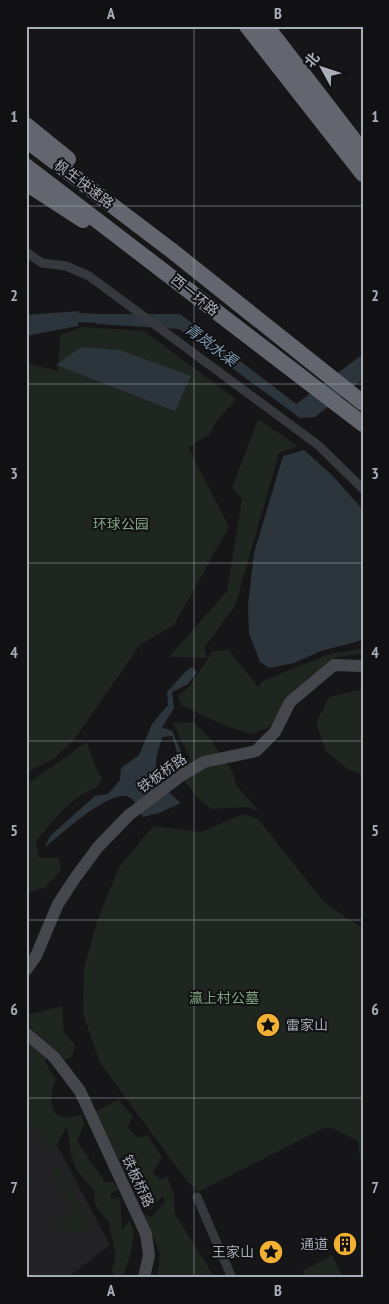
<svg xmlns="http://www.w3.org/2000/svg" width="389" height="1304" font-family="'PT Sans Narrow','Noto Sans SC',sans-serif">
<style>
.built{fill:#222225}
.green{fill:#1e261f}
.water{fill:#2c353c}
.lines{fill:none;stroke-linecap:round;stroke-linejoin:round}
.canal{stroke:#2c353c;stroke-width:9}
.street{stroke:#37383d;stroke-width:9}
.secondary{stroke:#45474d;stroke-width:12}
.highway{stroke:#63666e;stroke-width:16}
.grid{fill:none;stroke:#a8adb8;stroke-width:1;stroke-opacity:0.55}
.labels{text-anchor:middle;stroke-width:4;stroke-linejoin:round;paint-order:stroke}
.street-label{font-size:14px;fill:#a8adb8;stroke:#111113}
.park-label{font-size:14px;fill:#7fa381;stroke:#111113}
.poi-label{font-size:14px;fill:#a8adb8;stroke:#111113;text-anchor:end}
.water-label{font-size:15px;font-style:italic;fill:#7f9bb3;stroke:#111113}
.neatline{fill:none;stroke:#a8adb8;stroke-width:2}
.grid-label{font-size:16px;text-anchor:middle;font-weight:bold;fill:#a8adb8}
</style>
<rect width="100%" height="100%" fill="#161618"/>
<path class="built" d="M 26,1087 L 110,1245 L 67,1278 L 26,1278 Z"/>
<path class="green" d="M 83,327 L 144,331 L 236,399 L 216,422 L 210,434 L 188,447 L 229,527 L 174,625 L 140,645 L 73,741 L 53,759 L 26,773 L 26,363 L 58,371 L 60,335 Z
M 258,419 L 298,446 L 279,453 L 235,606 L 204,648 L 207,658 L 169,657 L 227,591 L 242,499 L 232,488 Z
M 363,648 L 363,653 L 335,658 L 296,689 L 269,727 L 253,734 L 228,727 L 181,705 L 178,696 L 189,687 L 212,652 L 228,649 L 258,687 L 262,681 L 327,655 Z
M 363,689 L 363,775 L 349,770 L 326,751 L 316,723 L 329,697 Z
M 193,722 L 209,737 L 232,771 L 237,786 L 259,811 L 248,807 L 211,809 L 198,798 L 175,769 L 190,758 L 173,723 Z
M 87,742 L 95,766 L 102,778 L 98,787 C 71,796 53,821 36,842 L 39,858 L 59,858 L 61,871 L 44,888 L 26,893 L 26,785 Z
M 243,814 L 258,819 L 324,902 L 363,929 L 363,1182 L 358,1141 L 332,1128 L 324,1128 L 198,1192 L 187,1181 L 100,1063 L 83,1014 L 84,969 L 97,921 L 119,867 L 153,826 L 201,832 Z
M 62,1006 L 64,1032 L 75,1045 L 72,1057 L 65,1060 L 26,1023 L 26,1015 Z
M 26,1042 L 43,1052 L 48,1068 L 56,1079 C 51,1088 47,1114 62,1117 C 69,1119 75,1115 82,1115 L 84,1124 L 77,1141 L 105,1182 L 113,1182 L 119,1190 L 111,1192 L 111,1199 L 120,1197 L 122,1230 L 129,1220 C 140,1235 127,1261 123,1278 L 115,1278 L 112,1271 L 116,1256 L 109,1223 L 95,1205 L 94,1191 L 77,1171 L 71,1155 L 67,1126 L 54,1150 L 49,1149 L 34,1124 L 26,1122 Z
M 118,1100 L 133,1116 L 128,1127 L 138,1138 L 148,1135 L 162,1158 L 153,1172 L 160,1180 L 167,1176 L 174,1196 L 175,1214 L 215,1278 L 157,1278 L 160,1254 L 144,1214 L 151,1217 L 165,1201 L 163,1196 L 150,1210 L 138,1200 L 96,1111 Z
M 60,1167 L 90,1221 L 91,1229 L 79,1235 L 64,1229 L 50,1226 L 73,1210 L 52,1171 Z
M 332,1255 L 342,1275 L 337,1278 L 306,1278 L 303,1271 Z"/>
<path class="water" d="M 79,311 L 78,326 L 26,336 L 26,315 Z
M 94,314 L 180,314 L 296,404 L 363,354 L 363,379 L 315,417 L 300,418 L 179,329 L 96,324 Z
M 81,347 L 120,350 L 191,376 L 175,411 L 56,365 Z
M 304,450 L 332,475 L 363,510 L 363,640 L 321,651 L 294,663 L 269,668 L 260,662 L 249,633 L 248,605 L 254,553 L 283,456 Z
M 192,667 L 197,672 L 188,684 L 172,692 L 174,708 L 162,727 L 172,731 L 183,756 L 180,761 L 172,736 L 162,737 L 156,759 L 156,781 L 181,803 L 159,813 L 143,817 C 139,810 135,798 127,796 C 106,792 62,834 45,847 L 50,836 L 95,796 L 108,794 L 120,780 L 121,768 L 139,755 L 152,724 L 168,705 L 167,692 L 185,672 Z"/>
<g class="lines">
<path class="canal" d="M 67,317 L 107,319"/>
<path class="street" d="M 26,252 L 42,263 L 66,266 L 89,276 L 318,445 L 363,489
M 197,1197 L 232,1278"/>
<path class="secondary" d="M 26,970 L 36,956 L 58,904 L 75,878 L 98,847 L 129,815 L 182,775 L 204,762 L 256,751 L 275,732 L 290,702 L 334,665 L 363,666
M 26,1033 L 54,1057 L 80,1091 L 146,1234 L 149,1255 L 144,1278"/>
<path class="highway" d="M 247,26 L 363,174
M 266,26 L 363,152
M 26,125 L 68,159
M 26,140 L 171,250 L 363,403
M 26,166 L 363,424
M 26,183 L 83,220"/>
</g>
<path class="grid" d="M 194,26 L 194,1278M 26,206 L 363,206M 26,384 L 363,384M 26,563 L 363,563M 26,741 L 363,741M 26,920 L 363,920M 26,1098 L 363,1098"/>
<defs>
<g id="sight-disc" transform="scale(1.25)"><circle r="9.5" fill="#f2b134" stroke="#111113"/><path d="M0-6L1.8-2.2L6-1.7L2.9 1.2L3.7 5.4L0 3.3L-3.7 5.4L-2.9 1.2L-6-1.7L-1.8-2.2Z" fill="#111"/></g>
<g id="building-disc" transform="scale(1.25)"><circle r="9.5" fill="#f2b134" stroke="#111113"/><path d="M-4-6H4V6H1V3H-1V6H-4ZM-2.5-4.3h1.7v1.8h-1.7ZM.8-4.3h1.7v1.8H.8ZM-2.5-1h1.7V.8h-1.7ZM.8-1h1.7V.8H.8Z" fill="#111"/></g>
</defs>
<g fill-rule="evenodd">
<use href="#sight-disc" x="268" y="1025"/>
<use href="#building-disc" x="345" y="1244"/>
<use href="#sight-disc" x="271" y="1252"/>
</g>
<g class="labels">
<g class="street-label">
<text transform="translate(84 184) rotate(37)" y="5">枫生快速路</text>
<text transform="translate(195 295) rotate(39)" y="5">西一环路</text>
<text transform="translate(162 773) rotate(-35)" y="5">铁板桥路</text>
<text transform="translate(138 1181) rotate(65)" y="5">铁板桥路</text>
</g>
<g class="park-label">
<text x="121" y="529">环球公园</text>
<text x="224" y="1003">瀛上村公墓</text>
</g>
<g class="poi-label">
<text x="286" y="1030" text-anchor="start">雷家山</text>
<text x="328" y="1249">通道</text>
<text x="254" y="1257">王家山</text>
</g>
<g class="water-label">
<text transform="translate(211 345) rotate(37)" y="5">青岚水渠</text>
</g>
</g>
<rect width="389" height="1304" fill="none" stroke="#111113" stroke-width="55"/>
<g transform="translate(322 68) rotate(310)" stroke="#111113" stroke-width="4" paint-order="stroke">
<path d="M0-4L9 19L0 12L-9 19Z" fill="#a8adb8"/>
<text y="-8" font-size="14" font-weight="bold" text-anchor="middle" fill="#a8adb8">北</text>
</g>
<rect x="28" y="28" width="334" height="1248" class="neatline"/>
<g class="grid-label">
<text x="111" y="19">A</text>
<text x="278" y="19">B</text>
<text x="14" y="122">1</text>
<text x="375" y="122">1</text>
<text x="14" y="301">2</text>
<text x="375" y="301">2</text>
<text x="14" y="479">3</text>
<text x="375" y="479">3</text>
<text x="14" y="658">4</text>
<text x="375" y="658">4</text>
<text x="14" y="836">5</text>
<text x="375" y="836">5</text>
<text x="14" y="1015">6</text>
<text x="375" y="1015">6</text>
<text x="14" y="1193">7</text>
<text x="375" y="1193">7</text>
<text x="111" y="1296">A</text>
<text x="278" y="1296">B</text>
</g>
</svg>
